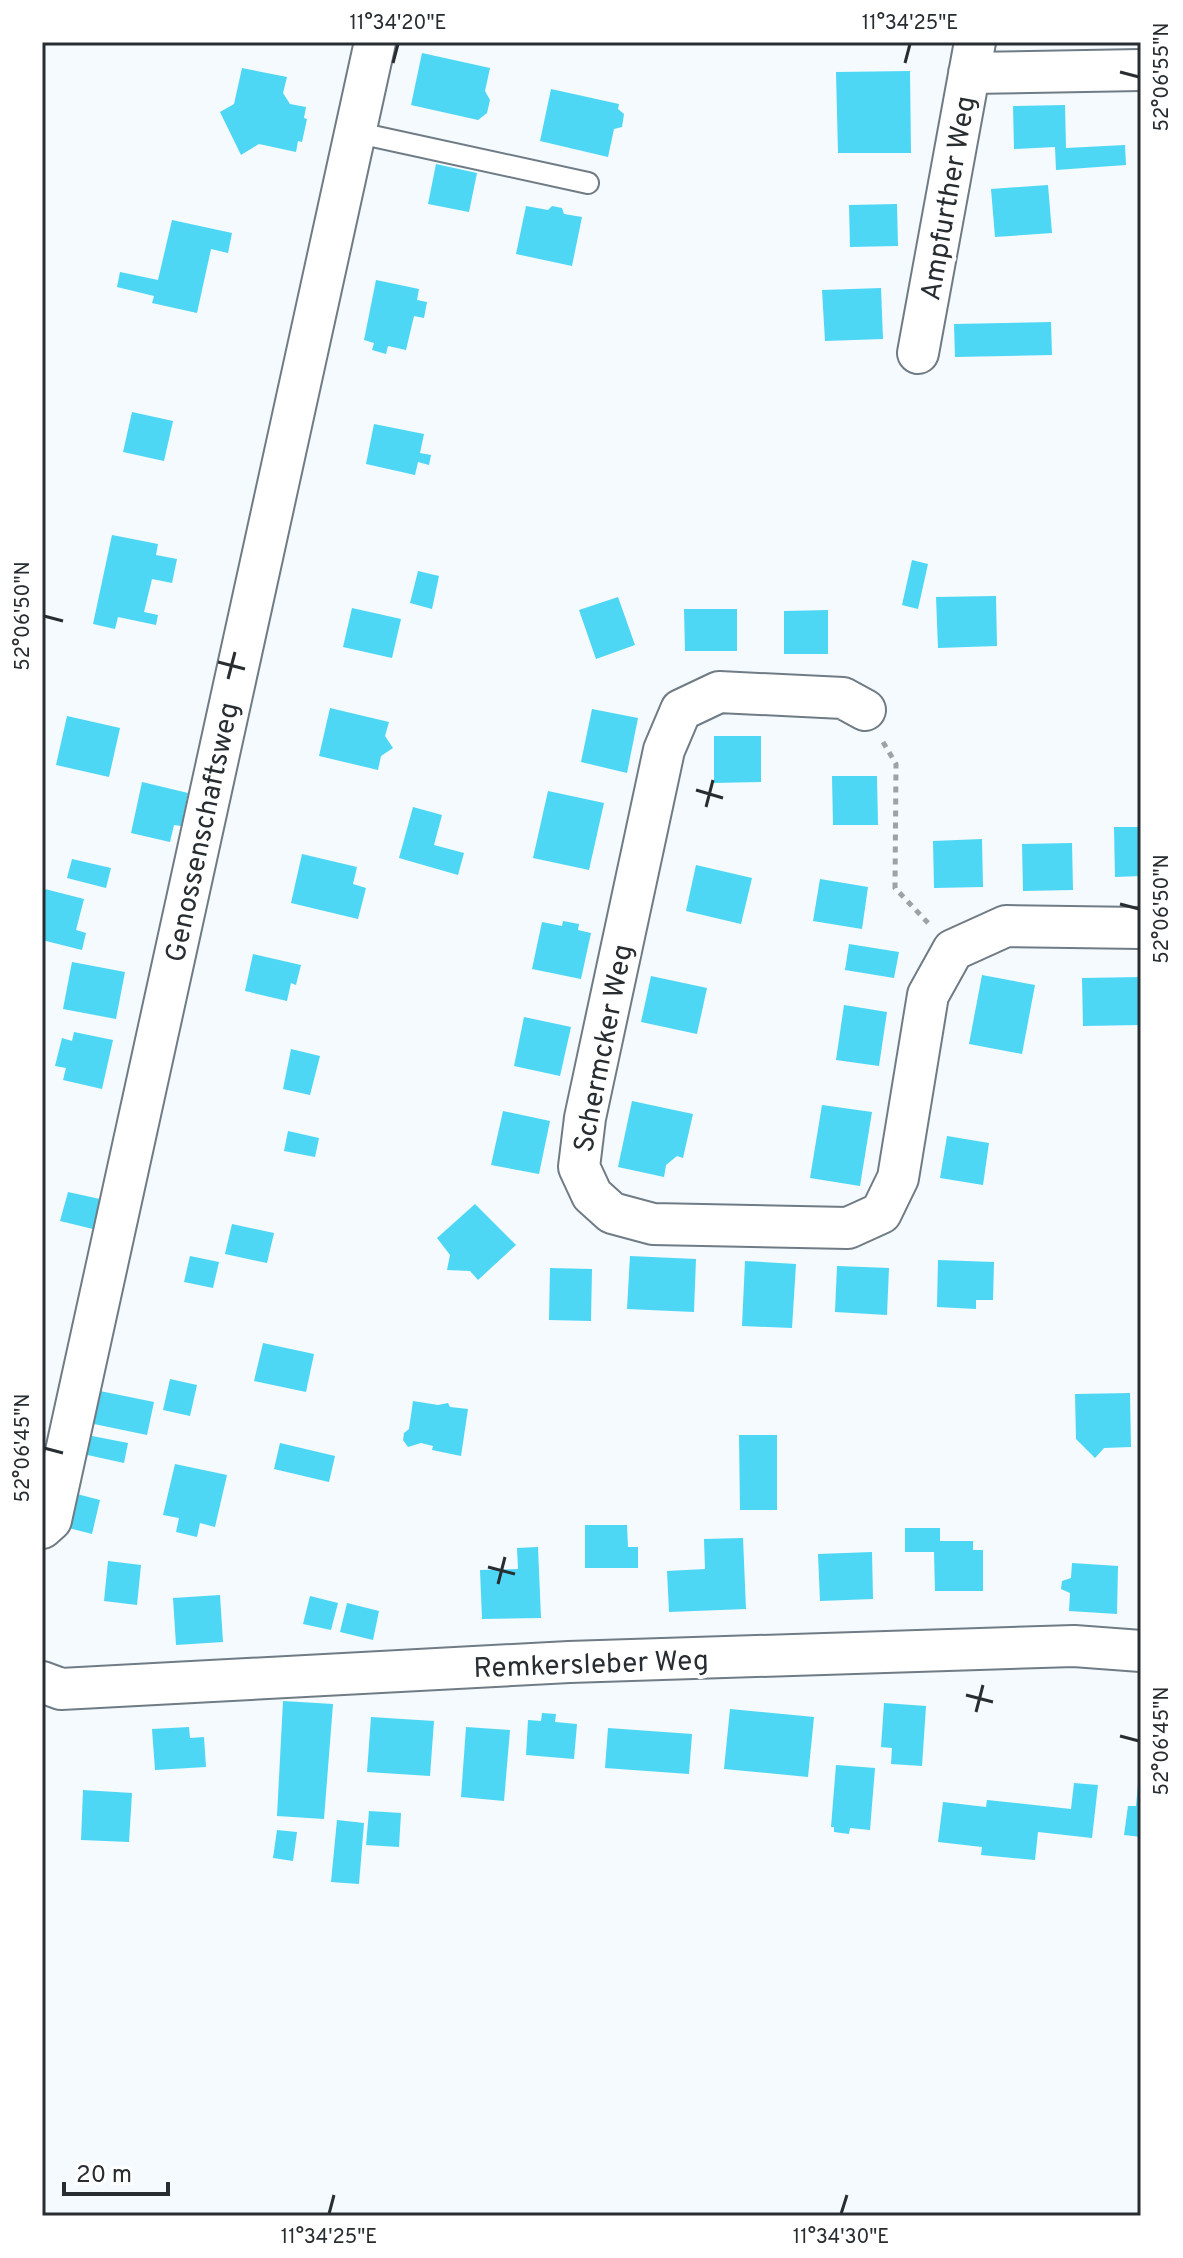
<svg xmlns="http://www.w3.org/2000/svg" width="1183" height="2258" font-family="Overpass,sans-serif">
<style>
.building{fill:#4dd7f5}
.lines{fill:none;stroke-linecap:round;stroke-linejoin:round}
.lane-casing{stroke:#6f7b85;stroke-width:24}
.street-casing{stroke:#6f7b85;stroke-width:44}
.path{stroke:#9ca2a6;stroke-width:5;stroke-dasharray:6 6;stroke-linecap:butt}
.lane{stroke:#fff;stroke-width:20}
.street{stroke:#fff;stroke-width:40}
.ticks{fill:none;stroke:#282d31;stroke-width:3}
.labels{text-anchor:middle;stroke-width:8;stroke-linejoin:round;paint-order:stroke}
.street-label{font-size:28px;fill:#282d31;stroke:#fff}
.neatline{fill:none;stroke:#282d31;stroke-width:3}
.ticks-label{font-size:20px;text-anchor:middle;fill:#282d31}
</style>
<rect width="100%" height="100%" fill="#f4fafe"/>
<path class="building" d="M 422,53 L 490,68 L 485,91 L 490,100 L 487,113 L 478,120 L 411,105 Z
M 242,68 L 287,77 L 283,93 L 290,104 L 306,107 L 304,118 L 307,119 L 302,142 L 298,141 L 296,152 L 259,144 L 241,155 L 220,112 L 234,104 Z
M 910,71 L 911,153 L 838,153 L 836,72 Z
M 551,89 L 619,104 L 618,109 L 624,114 L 622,127 L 614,129 L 608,157 L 540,141 Z
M 1065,105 L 1066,148 L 1125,145 L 1126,165 L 1056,170 L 1055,147 L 1014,149 L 1013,106 Z
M 436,164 L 477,173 L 469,212 L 428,204 Z
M 1048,185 L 1052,233 L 995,237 L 991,189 Z
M 897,204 L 898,246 L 850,247 L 849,205 Z
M 526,206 L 548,210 L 552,206 L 562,208 L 564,214 L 582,217 L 572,266 L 516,254 Z
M 172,220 L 232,233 L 228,253 L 211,249 L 197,313 L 152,303 L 154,296 L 117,287 L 120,272 L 158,280 Z
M 376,280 L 419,289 L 417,300 L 427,302 L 424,318 L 414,316 L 406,350 L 388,346 L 386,354 L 372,350 L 374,343 L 364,340 Z
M 881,288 L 883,339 L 825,341 L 822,290 Z
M 1051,322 L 1052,355 L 955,357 L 954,324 Z
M 132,412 L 173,421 L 164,461 L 123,452 Z
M 374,424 L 424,434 L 420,453 L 431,455 L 429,465 L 418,462 L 415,475 L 366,464 Z
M 112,535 L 158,544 L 156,555 L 177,559 L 172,583 L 152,579 L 144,612 L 158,615 L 156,625 L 118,617 L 115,629 L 93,624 Z
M 912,560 L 928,564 L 918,609 L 902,605 Z
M 418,571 L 439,576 L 432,609 L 410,603 Z
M 996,596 L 997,646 L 938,648 L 936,597 Z
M 618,597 L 635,645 L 596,659 L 579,610 Z
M 352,608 L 401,619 L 392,658 L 343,647 Z
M 684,609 L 737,609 L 737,651 L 685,651 Z
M 828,610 L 828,654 L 784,654 L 784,611 Z
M 330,708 L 389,722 L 385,736 L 393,748 L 381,756 L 378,770 L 319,756 Z
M 592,709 L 638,718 L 627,773 L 581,762 Z
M 67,716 L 120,728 L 109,777 L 56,765 Z
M 714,736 L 761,736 L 761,782 L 714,783 Z
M 832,776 L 877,776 L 878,825 L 833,825 Z
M 142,782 L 188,793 L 181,826 L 174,825 L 170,842 L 131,833 Z
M 548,791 L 604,803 L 589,870 L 533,858 Z
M 413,807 L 442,815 L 434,845 L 464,853 L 458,875 L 399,858 Z
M 1114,827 L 1141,827 L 1141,876 L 1115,877 Z
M 982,839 L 983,887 L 934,888 L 933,841 Z
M 1072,843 L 1073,890 L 1023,891 L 1022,844 Z
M 302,854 L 357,867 L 353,884 L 366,888 L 358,919 L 291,903 Z
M 72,859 L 111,868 L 106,888 L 67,878 Z
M 696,865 L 752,878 L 741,924 L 686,911 Z
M 820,879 L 868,887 L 862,929 L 813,921 Z
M 45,889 L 84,899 L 76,930 L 86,933 L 82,950 L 42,940 Z
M 563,921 L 579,924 L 578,930 L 591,933 L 581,979 L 532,969 L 542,922 L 562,926 Z
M 849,944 L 899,952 L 894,978 L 845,970 Z
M 253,954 L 301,965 L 296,985 L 291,983 L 287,1001 L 245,991 Z
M 72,962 L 125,972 L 116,1019 L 63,1009 Z
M 982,975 L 1035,985 L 1022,1054 L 969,1044 Z
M 651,976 L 707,988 L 697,1034 L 641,1022 Z
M 1141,977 L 1141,1025 L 1083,1026 L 1082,978 Z
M 844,1005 L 887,1012 L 879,1066 L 836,1060 Z
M 524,1017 L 571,1027 L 560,1076 L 514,1066 Z
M 74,1032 L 113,1040 L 102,1089 L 63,1080 L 66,1068 L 55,1066 L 62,1038 L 72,1041 Z
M 291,1049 L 320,1056 L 310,1095 L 283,1089 Z
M 632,1101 L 693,1114 L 683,1158 L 677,1156 L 666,1165 L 664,1177 L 618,1167 Z
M 822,1105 L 872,1112 L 860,1186 L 810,1178 Z
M 503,1111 L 550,1121 L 539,1174 L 491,1165 Z
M 288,1131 L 319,1138 L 315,1157 L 284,1151 Z
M 947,1136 L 989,1143 L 983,1185 L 940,1178 Z
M 68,1192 L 100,1199 L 93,1229 L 60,1221 Z
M 475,1204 L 516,1245 L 478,1280 L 470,1271 L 447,1270 L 450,1255 L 437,1238 Z
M 232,1224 L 274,1233 L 267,1263 L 225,1254 Z
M 190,1256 L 219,1262 L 213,1288 L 184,1282 Z
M 630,1256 L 696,1259 L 694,1312 L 627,1309 Z
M 938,1260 L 994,1262 L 993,1300 L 976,1300 L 976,1309 L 937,1307 Z
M 745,1261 L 796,1264 L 792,1328 L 742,1326 Z
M 837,1266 L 889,1268 L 887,1315 L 835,1312 Z
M 550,1268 L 592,1269 L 591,1321 L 549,1320 Z
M 263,1343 L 314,1354 L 306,1392 L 254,1381 Z
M 170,1379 L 197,1385 L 190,1416 L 163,1410 Z
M 100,1391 L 154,1402 L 147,1435 L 94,1424 Z
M 1130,1393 L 1131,1447 L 1104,1448 L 1095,1458 L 1076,1439 L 1075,1394 Z
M 413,1401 L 438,1405 L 448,1403 L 450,1407 L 468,1409 L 461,1456 L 432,1450 L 433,1446 L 421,1443 L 408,1447 L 403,1440 L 404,1433 L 409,1429 Z
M 87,1435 L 128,1443 L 124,1463 L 83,1454 Z
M 739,1435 L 777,1435 L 777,1510 L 740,1510 Z
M 280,1443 L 335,1456 L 329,1482 L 274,1469 Z
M 175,1464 L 227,1475 L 215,1527 L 200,1523 L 197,1537 L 176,1532 L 179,1518 L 163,1515 Z
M 73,1493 L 100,1500 L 92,1534 L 65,1527 Z
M 585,1525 L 627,1525 L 628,1547 L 638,1547 L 638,1568 L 585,1568 Z
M 905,1528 L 940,1528 L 940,1541 L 973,1541 L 973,1550 L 983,1550 L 983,1591 L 935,1591 L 934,1552 L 905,1552 Z
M 743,1538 L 746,1609 L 669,1612 L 667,1571 L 705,1569 L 704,1539 Z
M 538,1547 L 541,1618 L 482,1619 L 480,1570 L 518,1569 L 517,1548 Z
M 872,1552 L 873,1599 L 820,1601 L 818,1554 Z
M 108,1561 L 141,1565 L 137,1605 L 104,1601 Z
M 1072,1563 L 1118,1566 L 1117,1614 L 1069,1611 L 1070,1593 L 1061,1589 L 1062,1581 L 1071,1578 Z
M 220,1595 L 223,1642 L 176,1645 L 173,1598 Z
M 310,1596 L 338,1603 L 331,1630 L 303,1624 Z
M 347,1603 L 379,1611 L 373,1640 L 340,1632 Z
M 283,1701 L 333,1704 L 324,1819 L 277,1816 Z
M 884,1703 L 926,1706 L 922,1766 L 891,1764 L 892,1748 L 881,1747 Z
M 730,1709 L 814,1717 L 808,1777 L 724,1769 Z
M 542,1713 L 556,1714 L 555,1722 L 577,1724 L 574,1759 L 526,1755 L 528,1720 L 541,1721 Z
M 371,1717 L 434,1721 L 430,1776 L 367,1772 Z
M 189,1727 L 190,1738 L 204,1737 L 206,1767 L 155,1770 L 152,1729 Z
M 466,1727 L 510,1730 L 504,1801 L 461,1797 Z
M 608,1728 L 692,1734 L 689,1774 L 605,1768 Z
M 836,1765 L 875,1768 L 870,1830 L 850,1828 L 849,1834 L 834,1832 L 834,1827 L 831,1827 Z
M 1139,1774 L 1141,1775 L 1141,1837 L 1124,1835 L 1128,1806 L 1136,1806 Z
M 1074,1783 L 1098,1785 L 1092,1838 L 1038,1832 L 1035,1860 L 981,1855 L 982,1847 L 938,1842 L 943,1802 L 986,1807 L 987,1800 L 1071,1809 Z
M 83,1790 L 132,1793 L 129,1842 L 81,1840 Z
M 369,1811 L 401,1813 L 399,1847 L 366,1845 Z
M 337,1820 L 364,1823 L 359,1884 L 331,1882 Z
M 277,1830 L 297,1832 L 293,1861 L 273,1858 Z"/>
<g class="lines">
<g class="lane-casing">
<path id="lane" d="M 354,132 L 588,183"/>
</g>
<g class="street-casing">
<path id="street" d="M 969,73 L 1141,70
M 918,353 L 975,42
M 865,710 L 843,698 L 719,692 L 681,710 L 664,750 L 585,1118 L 579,1167 L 592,1195 L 612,1213 L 653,1224 L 848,1228 L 881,1213 L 898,1178 L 928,995 L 953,950 L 1006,926 L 1141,928
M 42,1528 L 51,1520 L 375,42
M 42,1682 L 61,1689 L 569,1662 L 1074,1646 L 1141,1651"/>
</g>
<path class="path" d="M 883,742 L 896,764 L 895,888 L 928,923"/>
<use href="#lane" class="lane"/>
<use href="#street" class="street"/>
</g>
<path class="ticks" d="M 393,63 L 398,44M 905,63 L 910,44M 1120,72 L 1139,77M 44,616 L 63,621M 218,662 L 245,669M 228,679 L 235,652M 696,790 L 723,798M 706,807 L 713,780M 1120,904 L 1139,909M 44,1448 L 63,1453M 488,1567 L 515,1574M 498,1584 L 505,1557M 966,1695 L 993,1702M 976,1712 L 983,1685M 1120,1736 L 1139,1741M 329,2214 L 334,2195M 841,2214 L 847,2195"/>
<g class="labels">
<g class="street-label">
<text transform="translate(947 198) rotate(-80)" y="10">Ampfurther Weg</text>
<text transform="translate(201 832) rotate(-78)" y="10">Genossenschaftsweg</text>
<text transform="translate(602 1048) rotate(-79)" y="10">Schermcker Weg</text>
<text transform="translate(591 1663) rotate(-2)" y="10">Remkersleber Weg</text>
</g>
</g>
<rect width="1183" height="2258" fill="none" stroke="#ffffff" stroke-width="88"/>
<path d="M64 2182v12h104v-12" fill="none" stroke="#282d31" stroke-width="4"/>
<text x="76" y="2182" font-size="24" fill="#282d31" stroke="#ffffff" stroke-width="6" paint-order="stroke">20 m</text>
<rect x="44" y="44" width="1095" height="2170" class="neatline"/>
<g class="ticks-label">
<text x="398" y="29">11°34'20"E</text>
<text x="910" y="29">11°34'25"E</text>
<text transform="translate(1161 77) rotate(-90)" y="7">52°06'55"N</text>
<text transform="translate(22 616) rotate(-90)" y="7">52°06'50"N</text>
<text transform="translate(1161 909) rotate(-90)" y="7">52°06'50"N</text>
<text transform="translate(22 1448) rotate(-90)" y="7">52°06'45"N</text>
<text transform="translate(1161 1741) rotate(-90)" y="7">52°06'45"N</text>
<text x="329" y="2243">11°34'25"E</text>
<text x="841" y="2243">11°34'30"E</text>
</g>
</svg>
